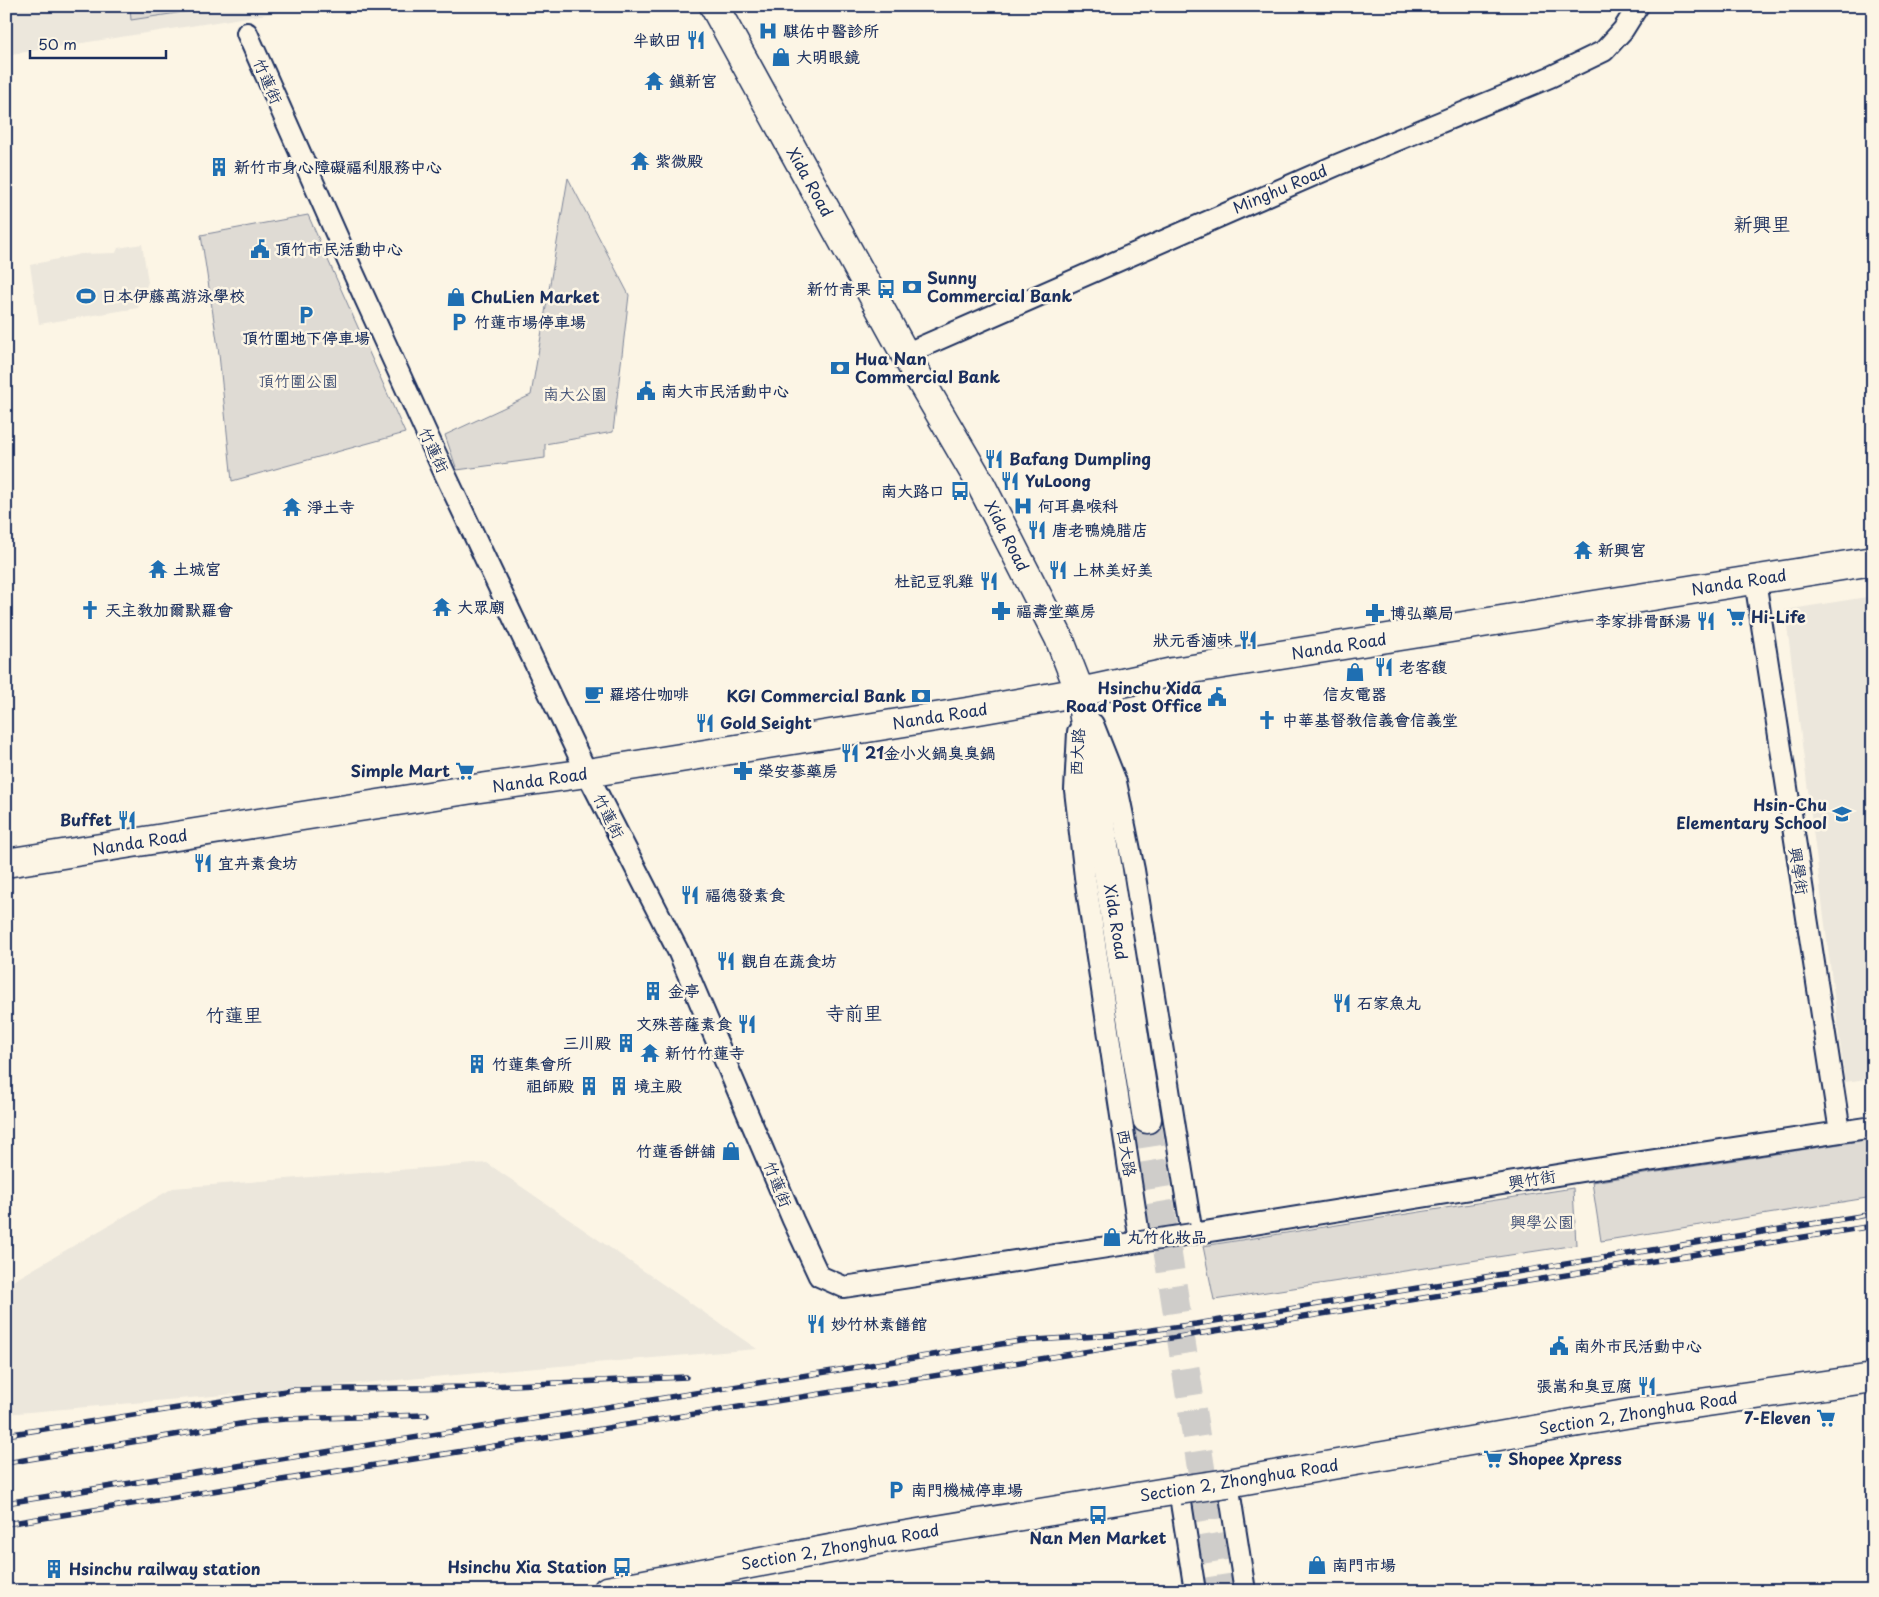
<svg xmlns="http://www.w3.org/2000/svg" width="1879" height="1597" font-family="'Playpen Sans','LXGW WenKai TC',sans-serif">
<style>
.built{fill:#ece7dc}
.green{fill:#dfdbd4;stroke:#7d8599}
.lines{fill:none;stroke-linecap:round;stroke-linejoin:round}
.secondary-tunnel{stroke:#cfcdca;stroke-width:28;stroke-dasharray:28 14;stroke-linecap:butt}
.street-casing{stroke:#1b2f5e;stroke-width:24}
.secondary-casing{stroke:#1b2f5e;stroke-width:31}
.street{stroke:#fcf5e5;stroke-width:20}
.secondary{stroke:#fcf5e5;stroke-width:28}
.rail-casing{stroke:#1b2f5e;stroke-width:5.5}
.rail{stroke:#fcf5e5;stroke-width:4;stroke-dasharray:11;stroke-linecap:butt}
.street-bridge-casing{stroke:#1b2f5e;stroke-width:24;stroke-linecap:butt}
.secondary-bridge-casing{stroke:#1b2f5e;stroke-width:31;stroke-linecap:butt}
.street-bridge{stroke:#fcf5e5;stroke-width:20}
.secondary-bridge{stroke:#fcf5e5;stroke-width:28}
.labels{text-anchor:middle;stroke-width:5;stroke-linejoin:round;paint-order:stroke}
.poi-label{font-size:16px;font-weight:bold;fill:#1b2f5e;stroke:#fcf5e5;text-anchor:start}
.street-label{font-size:16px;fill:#1b2f5e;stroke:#fcf5e5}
.park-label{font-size:16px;fill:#425176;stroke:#fcf5e5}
.quarter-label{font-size:19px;fill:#1b2f5e;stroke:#fcf5e5}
</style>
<rect width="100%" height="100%" fill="#fcf5e5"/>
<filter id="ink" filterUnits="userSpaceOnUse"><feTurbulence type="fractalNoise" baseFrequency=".02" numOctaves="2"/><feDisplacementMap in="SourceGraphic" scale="10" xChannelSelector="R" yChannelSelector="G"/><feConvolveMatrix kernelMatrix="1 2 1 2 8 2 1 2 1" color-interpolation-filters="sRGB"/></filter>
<g filter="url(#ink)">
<path class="built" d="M 6,6 L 318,6 L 6,55 Z
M 142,244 L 148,282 L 138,308 L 39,324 L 30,265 L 81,254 L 116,253 L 118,248 Z
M 1873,596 L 1873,1078 L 1845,1082 L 1785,610 Z
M 487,1163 L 757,1349 L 6,1414 L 6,1285 L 173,1188 Z"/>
<path class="green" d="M 130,6 L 223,6 L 131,20 Z
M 568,178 L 629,295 L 613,432 L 545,444 L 545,458 L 457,470 L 445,435 L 531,395 Z
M 308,215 L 405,433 L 232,481 L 219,354 L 201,235 Z
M 1873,1139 L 1873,1197 L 1601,1241 L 1592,1182 Z
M 1573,1188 L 1576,1245 L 1214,1300 L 1203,1246 Z"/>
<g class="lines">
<path class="secondary-tunnel" d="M 1147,1119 L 1220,1591"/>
<g class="street-casing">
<path id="street" d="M 247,33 L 353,272 L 445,474 L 587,773 L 679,953 L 793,1220 L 819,1276 L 844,1287 L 1140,1242 L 1085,877 L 1075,790 L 1078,732
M 905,354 L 1337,165 L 1550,77 L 1604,51 L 1623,30 L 1638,6
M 1755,580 L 1840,1132
M 1093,724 L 1116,782 L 1134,870 L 1192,1234 L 1582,1171 L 1873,1127
M 1228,1483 L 1245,1591
M 1179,1490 L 1195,1591"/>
</g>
<g class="secondary-casing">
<path id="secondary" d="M 714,6 L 905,354 L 978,479 L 1059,638 L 1080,692 L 1147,1119
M 6,863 L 473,789 L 587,773 L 973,711 L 1080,692 L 1173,672 L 1873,561
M 1228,1483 L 1631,1413 L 1873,1378
M 607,1591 L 888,1538 L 1179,1490"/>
</g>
<use href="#street" class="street"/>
<use href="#secondary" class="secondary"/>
<g class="rail-casing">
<path id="rail" d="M 6,1435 L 292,1390 L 468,1387 L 686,1377
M 6,1463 L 252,1422 L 285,1419 L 427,1415
M 6,1503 L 1020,1341 L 1115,1335 L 1196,1324 L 1873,1214
M 6,1524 L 1873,1226"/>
</g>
<use href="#rail" class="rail"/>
<g class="street-bridge-casing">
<path id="street-bridge" d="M 1140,1242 L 1192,1234"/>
</g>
<g class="secondary-bridge-casing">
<path id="secondary-bridge" d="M 1179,1490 L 1228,1483"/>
</g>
<use href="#street-bridge" class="street-bridge"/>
<use href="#secondary-bridge" class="secondary-bridge"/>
</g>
</g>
<defs>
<g id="hospital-bare" transform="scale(1.5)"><path d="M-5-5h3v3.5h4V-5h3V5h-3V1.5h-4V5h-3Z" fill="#1f6fb2" stroke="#fcf5e5" stroke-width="2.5" paint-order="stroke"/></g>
<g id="restaurant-bare" transform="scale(1.5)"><path d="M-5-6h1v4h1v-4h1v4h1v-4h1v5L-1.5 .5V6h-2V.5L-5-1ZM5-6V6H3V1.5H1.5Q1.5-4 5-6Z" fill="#1f6fb2" stroke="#fcf5e5" stroke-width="2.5" paint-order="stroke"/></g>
<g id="shop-bare" transform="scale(1.5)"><path d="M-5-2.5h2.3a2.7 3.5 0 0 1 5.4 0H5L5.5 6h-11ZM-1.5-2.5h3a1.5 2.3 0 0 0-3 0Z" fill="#1f6fb2" stroke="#fcf5e5" stroke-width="2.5" paint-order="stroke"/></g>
<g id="temple-bare" transform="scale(1.5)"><path d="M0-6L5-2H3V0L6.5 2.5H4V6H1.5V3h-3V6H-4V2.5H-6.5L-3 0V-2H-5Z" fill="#1f6fb2" stroke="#fcf5e5" stroke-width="2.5" paint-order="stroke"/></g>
<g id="building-bare" transform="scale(1.5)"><path d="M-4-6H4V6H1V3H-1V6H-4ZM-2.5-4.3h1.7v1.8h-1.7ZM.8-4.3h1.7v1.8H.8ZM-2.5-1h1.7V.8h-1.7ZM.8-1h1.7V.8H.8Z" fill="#1f6fb2" stroke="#fcf5e5" stroke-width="2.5" paint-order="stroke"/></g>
<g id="civic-bare" transform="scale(1.5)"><path d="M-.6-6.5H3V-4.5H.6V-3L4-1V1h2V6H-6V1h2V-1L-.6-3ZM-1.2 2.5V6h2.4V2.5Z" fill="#1f6fb2" stroke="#fcf5e5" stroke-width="2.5" paint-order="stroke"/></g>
<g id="bank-bare" transform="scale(1.5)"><path d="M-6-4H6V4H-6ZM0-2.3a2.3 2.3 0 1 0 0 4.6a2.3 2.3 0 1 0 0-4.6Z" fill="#1f6fb2" stroke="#fcf5e5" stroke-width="2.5" paint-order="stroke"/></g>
<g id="bus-bare" transform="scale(1.5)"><path d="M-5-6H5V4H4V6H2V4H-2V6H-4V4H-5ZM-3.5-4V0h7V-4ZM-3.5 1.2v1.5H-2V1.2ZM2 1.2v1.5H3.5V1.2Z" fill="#1f6fb2" stroke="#fcf5e5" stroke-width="2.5" paint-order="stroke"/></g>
<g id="stadium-bare" transform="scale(1.5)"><path d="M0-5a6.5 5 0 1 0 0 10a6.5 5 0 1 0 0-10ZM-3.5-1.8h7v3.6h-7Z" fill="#1f6fb2" stroke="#fcf5e5" stroke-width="2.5" paint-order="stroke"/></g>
<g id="parking-bare" transform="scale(1.5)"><path d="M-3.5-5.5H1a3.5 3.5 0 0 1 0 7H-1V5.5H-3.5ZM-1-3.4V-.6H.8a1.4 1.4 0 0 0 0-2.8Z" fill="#1f6fb2" stroke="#fcf5e5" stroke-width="2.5" paint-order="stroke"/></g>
<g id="church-bare" transform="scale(1.5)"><path d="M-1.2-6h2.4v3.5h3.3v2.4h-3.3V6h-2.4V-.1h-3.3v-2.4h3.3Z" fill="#1f6fb2" stroke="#fcf5e5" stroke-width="2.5" paint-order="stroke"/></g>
<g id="pharmacy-bare" transform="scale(1.5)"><path d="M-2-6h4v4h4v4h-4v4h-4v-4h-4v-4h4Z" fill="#1f6fb2" stroke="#fcf5e5" stroke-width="2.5" paint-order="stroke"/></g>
<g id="supermarket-bare" transform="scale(1.5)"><path d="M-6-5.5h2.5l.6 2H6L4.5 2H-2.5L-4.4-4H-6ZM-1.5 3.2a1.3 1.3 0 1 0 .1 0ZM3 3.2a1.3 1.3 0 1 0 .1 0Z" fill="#1f6fb2" stroke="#fcf5e5" stroke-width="2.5" paint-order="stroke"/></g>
<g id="cafe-bare" transform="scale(1.5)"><path d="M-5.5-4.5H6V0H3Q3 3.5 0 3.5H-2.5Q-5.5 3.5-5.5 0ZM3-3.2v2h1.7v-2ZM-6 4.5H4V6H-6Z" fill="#1f6fb2" stroke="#fcf5e5" stroke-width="2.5" paint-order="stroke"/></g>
<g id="school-bare" transform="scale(1.5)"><path d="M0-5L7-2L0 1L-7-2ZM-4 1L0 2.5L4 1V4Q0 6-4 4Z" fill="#1f6fb2" stroke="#fcf5e5" stroke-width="2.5" paint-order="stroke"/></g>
</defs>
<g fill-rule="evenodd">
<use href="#hospital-bare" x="768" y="31"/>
<use href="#restaurant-bare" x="696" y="40"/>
<use href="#shop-bare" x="781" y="57"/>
<use href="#temple-bare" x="654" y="81"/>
<use href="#temple-bare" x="640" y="161"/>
<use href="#building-bare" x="219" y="167"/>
<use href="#civic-bare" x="260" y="249"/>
<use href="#bank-bare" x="912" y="287"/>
<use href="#bus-bare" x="886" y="289"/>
<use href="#stadium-bare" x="86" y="296"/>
<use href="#shop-bare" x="456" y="297"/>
<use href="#parking-bare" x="306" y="315"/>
<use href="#parking-bare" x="459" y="322"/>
<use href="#bank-bare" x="840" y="368"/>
<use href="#civic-bare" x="646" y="391"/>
<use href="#restaurant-bare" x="994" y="459"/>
<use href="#restaurant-bare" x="1010" y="481"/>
<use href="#bus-bare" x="960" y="491"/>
<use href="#hospital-bare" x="1023" y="506"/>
<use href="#temple-bare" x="292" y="507"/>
<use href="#restaurant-bare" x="1037" y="530"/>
<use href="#temple-bare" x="1583" y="550"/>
<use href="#temple-bare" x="158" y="569"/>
<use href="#restaurant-bare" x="1058" y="570"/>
<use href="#restaurant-bare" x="989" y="581"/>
<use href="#temple-bare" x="442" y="607"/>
<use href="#church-bare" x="90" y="610"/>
<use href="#pharmacy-bare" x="1001" y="611"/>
<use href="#pharmacy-bare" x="1375" y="613"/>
<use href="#supermarket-bare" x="1736" y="617"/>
<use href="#restaurant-bare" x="1706" y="621"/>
<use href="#restaurant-bare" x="1248" y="640"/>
<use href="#restaurant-bare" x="1384" y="667"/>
<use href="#shop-bare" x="1355" y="672"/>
<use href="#cafe-bare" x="594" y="694"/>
<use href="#bank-bare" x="921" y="696"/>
<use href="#civic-bare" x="1217" y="697"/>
<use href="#church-bare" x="1267" y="720"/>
<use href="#restaurant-bare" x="705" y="723"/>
<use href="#restaurant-bare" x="850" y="753"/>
<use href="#supermarket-bare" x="465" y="771"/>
<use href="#pharmacy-bare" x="743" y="771"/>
<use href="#school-bare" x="1842" y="814"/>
<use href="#restaurant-bare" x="127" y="820"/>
<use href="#restaurant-bare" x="203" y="863"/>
<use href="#restaurant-bare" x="690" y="895"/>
<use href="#restaurant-bare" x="726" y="961"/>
<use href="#building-bare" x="653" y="991"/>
<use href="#restaurant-bare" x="1342" y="1003"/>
<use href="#restaurant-bare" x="747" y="1024"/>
<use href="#building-bare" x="626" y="1043"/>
<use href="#temple-bare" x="650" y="1053"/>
<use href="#building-bare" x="477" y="1064"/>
<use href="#building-bare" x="589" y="1086"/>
<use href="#building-bare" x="619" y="1086"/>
<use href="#shop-bare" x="731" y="1151"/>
<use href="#shop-bare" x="1112" y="1237"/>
<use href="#restaurant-bare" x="816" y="1324"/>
<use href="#civic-bare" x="1559" y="1346"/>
<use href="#restaurant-bare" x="1647" y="1386"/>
<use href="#supermarket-bare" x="1826" y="1418"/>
<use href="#supermarket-bare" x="1493" y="1459"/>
<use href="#parking-bare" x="896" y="1490"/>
<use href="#bus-bare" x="1098" y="1515"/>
<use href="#shop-bare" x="1317" y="1565"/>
<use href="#bus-bare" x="622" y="1567"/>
<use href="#building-bare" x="54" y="1569"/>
</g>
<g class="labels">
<g class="poi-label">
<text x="783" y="37">騏佑中醫診所</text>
<text x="681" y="46" text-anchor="end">半畝田</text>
<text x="796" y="63">大明眼鏡</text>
<text x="669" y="87">鎮新宮</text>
<text x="655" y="167">紫微殿</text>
<text x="234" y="173">新竹市身心障礙福利服務中心</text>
<text x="275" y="255">頂竹市民活動中心</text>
<text x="927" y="284">Sunny<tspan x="927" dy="18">Commercial Bank</tspan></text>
<text x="871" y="295" text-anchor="end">新竹青果</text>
<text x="101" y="302">日本伊藤萬游泳學校</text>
<text x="471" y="303">ChuLien Market</text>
<text x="474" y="328">竹蓮市場停車場</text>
<text x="306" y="344" text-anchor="middle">頂竹圍地下停車場</text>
<text x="855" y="365">Hua Nan<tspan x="855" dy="18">Commercial Bank</tspan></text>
<text x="661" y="397">南大市民活動中心</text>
<text x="1009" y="465">Bafang Dumpling</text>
<text x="1025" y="487">YuLoong</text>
<text x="945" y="497" text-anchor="end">南大路口</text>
<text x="1038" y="512">何耳鼻喉科</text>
<text x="307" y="513">淨土寺</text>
<text x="1052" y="536">唐老鴨燒腊店</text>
<text x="1598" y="556">新興宮</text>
<text x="173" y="575">土城宮</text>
<text x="1073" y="576">上林美好美</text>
<text x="974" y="587" text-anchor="end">杜記豆乳雞</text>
<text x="457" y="613">大眾廟</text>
<text x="105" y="616">天主教加爾默羅會</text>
<text x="1016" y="617">福壽堂藥房</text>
<text x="1390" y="619">博弘藥局</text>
<text x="1751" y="623">Hi-Life</text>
<text x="1691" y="627" text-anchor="end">李家排骨酥湯</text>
<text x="1233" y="646" text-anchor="end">狀元香滷味</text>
<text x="1399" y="673">老客馥</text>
<text x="1202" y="694" text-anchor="end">Hsinchu Xida<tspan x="1202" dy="18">Road Post Office</tspan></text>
<text x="609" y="700">羅塔仕咖啡</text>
<text x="1355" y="700" text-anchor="middle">信友電器</text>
<text x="906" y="702" text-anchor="end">KGI Commercial Bank</text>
<text x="1282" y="726">中華基督教信義會信義堂</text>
<text x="720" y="729">Gold Seight</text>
<text x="865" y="759">21金小火鍋臭臭鍋</text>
<text x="450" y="777" text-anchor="end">Simple Mart</text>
<text x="758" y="777">榮安蔘藥房</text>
<text x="1827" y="811" text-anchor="end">Hsin-Chu<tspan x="1827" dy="18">Elementary School</tspan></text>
<text x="112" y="826" text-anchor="end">Buffet</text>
<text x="218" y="869">宜卉素食坊</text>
<text x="705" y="901">福德發素食</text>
<text x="741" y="967">觀自在蔬食坊</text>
<text x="668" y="997">金亭</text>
<text x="1357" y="1009">石家魚丸</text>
<text x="732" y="1030" text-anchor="end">文殊菩薩素食</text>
<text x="611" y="1049" text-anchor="end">三川殿</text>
<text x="665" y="1059">新竹竹蓮寺</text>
<text x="492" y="1070">竹蓮集會所</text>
<text x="574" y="1092" text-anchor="end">祖師殿</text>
<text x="634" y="1092">境主殿</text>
<text x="716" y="1157" text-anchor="end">竹蓮香餅舖</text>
<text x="1127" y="1243">丸竹化妝品</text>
<text x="831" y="1330">妙竹林素饍館</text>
<text x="1574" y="1352">南外市民活動中心</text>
<text x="1632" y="1392" text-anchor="end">張嵩和臭豆腐</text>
<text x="1811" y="1424" text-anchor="end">7-Eleven</text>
<text x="1508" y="1465">Shopee Xpress</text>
<text x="911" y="1496">南門機械停車場</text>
<text x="1098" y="1544" text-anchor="middle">Nan Men Market</text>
<text x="1332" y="1571">南門市場</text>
<text x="607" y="1573" text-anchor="end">Hsinchu Xia Station</text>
<text x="69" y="1575">Hsinchu railway station</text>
</g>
<g class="street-label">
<text transform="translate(268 81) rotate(66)" y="6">竹蓮街</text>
<text transform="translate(810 182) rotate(61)" y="6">Xida Road</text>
<text transform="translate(1280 189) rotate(-23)" y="6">Minghu Road</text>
<text transform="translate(434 450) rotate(65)" y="6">竹蓮街</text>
<text transform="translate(1007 536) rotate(63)" y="6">Xida Road</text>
<text transform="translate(1739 582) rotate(-9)" y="6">Nanda Road</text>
<text transform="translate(1339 646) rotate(-9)" y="6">Nanda Road</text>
<text transform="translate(940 716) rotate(-9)" y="6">Nanda Road</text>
<text transform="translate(1077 752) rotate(-87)" y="6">西大路</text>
<text transform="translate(540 780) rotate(-8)" y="6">Nanda Road</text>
<text transform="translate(609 816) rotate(63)" y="6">竹蓮街</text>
<text transform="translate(140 842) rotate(-9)" y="6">Nanda Road</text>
<text transform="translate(1799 871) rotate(81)" y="6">興學街</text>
<text transform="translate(1116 922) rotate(81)" y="6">Xida Road</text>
<text transform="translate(1127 1153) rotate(81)" y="6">西大路</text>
<text transform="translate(1532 1179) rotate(-9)" y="6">興竹街</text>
<text transform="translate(778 1184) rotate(68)" y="6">竹蓮街</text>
<text transform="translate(1638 1413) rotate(-9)" y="6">Section 2, Zhonghua Road</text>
<text transform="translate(1239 1480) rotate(-9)" y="6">Section 2, Zhonghua Road</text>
<text transform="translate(840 1547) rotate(-10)" y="6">Section 2, Zhonghua Road</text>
</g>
<g class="park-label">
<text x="298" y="387">頂竹圍公園</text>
<text x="575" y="400">南大公園</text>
<text x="1542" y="1228">興學公園</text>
</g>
<g class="quarter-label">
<text x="1762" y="231">新興里</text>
<text x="854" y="1020">寺前里</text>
<text x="234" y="1022">竹蓮里</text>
</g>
</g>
<rect width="1879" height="1597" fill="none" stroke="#fcf5e5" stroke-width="25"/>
<rect x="12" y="12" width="1854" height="1572" fill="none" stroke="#1b2f5e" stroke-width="2" filter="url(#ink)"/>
<path d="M30 50v8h136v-8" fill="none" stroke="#1b2f5e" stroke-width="2.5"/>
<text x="38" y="50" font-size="15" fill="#1b2f5e" stroke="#fcf5e5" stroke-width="4" paint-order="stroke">50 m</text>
</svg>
